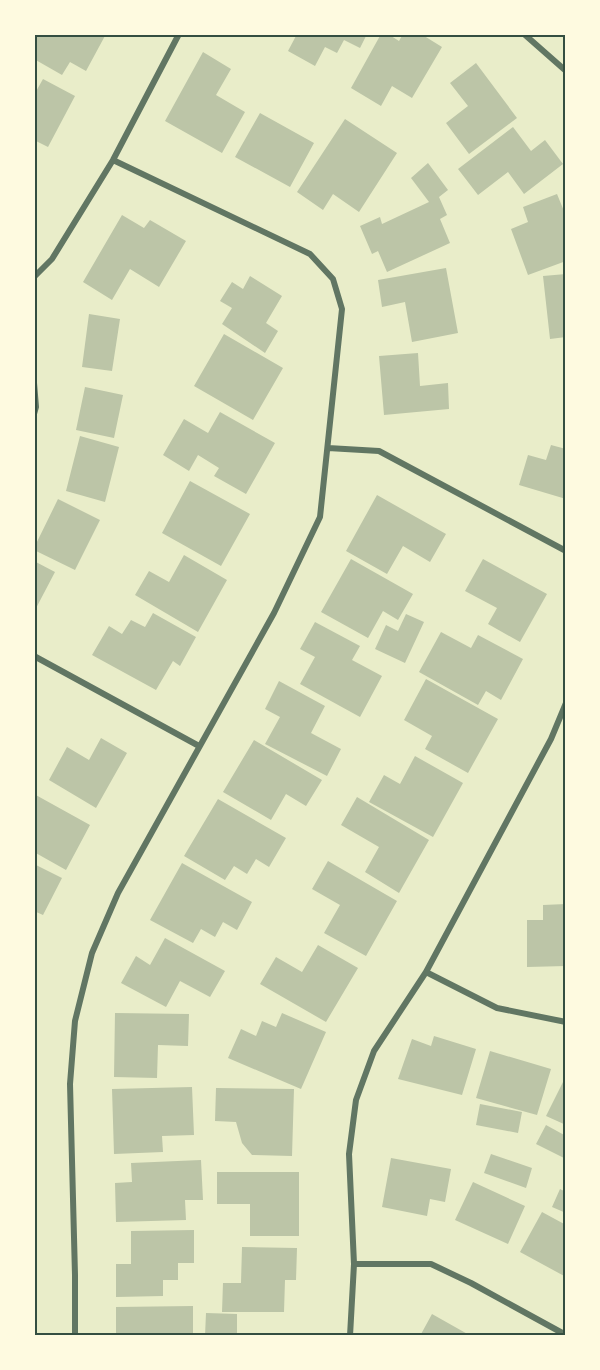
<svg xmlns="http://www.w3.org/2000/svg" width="600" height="1370" font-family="Roboto,sans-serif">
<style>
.building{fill:#bcc5a7}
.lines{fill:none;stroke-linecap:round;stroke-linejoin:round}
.minor{stroke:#617663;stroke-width:6}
.neatline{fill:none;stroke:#344e41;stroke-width:2}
</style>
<rect width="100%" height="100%" fill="#e9edc9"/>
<path class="building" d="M 34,34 L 106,34 L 86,71 L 70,62 L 62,75 L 34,59 Z
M 297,34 L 367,34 L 360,48 L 344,40 L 337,53 L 325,47 L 315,66 L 288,51 Z
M 381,34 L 388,34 L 399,41 L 403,34 L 421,34 L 442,47 L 412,98 L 392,86 L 381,106 L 351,88 Z
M 203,52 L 231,69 L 216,95 L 245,112 L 222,153 L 165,121 Z
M 476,63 L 517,118 L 469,154 L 446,123 L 468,106 L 450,83 Z
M 43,79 L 75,96 L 48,147 L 34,140 L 34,95 Z
M 260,113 L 314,143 L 290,187 L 235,157 Z
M 345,119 L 397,153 L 359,212 L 333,194 L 323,210 L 297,192 Z
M 513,127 L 531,151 L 545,140 L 563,164 L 524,194 L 508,172 L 478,195 L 458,169 Z
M 428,163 L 448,190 L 439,197 L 447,215 L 440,219 L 450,243 L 387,272 L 378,251 L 372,254 L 360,226 L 380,217 L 382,224 L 429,202 L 411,178 Z
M 557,194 L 566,216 L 566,261 L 528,275 L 511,229 L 528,222 L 523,207 Z
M 122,215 L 144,228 L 150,220 L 186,241 L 159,287 L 130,269 L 112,300 L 83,282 Z
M 446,268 L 458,333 L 412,342 L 405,302 L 382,307 L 378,280 Z
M 566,274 L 566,337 L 550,339 L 543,276 Z
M 250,276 L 282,296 L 266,323 L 278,331 L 265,353 L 222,324 L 232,308 L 220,301 L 232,282 L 243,289 Z
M 89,314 L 120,319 L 112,371 L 82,367 Z
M 224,334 L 283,368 L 253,420 L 194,386 Z
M 418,353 L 420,386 L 448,383 L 449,409 L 384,415 L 379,356 Z
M 85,387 L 123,395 L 114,438 L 76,430 Z
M 220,412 L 275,443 L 246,494 L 214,476 L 219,468 L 198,455 L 189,471 L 163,455 L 184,419 L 208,433 Z
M 80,436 L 119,447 L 105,502 L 66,491 Z
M 551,445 L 566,449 L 566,499 L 519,485 L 528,455 L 546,460 Z
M 190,481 L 250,514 L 221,566 L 162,533 Z
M 377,495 L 446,534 L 430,562 L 403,546 L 387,574 L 346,551 Z
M 58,499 L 100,520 L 75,570 L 34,550 L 34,548 Z
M 184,555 L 227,580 L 198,632 L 135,595 L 149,571 L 169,582 Z
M 351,559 L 413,594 L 398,620 L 383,611 L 368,638 L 321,612 Z
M 483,559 L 547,594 L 520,642 L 488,624 L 497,608 L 465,591 Z
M 34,561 L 55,572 L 34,612 Z
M 153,613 L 196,637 L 180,666 L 173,661 L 156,690 L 92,655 L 109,626 L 122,634 L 131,620 L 145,627 Z
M 406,614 L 424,622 L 405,663 L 375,649 L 386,625 L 398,631 Z
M 315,622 L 360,646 L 352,660 L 382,676 L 360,717 L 300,684 L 315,657 L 300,649 Z
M 441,632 L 471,648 L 478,635 L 523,659 L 501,700 L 486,691 L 478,705 L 419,672 Z
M 426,679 L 498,719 L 468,773 L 425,749 L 432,736 L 404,720 Z
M 279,681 L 325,706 L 311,733 L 341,749 L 327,776 L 265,744 L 280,717 L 265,709 Z
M 101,738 L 127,753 L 96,808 L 49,780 L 67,747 L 89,760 Z
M 254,740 L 322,780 L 306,806 L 286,794 L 271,820 L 223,792 Z
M 415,756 L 463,783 L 433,837 L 369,802 L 384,775 L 400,784 Z
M 34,794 L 90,825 L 66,870 L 34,852 Z
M 357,797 L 429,840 L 399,893 L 365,872 L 379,847 L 341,825 Z
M 218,799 L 286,838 L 269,867 L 256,859 L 247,874 L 234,866 L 225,880 L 184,856 Z
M 328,861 L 397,901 L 366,956 L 324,933 L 340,905 L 312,889 Z
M 182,863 L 252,902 L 237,930 L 223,922 L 215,937 L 201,929 L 193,943 L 150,920 Z
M 34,864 L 62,878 L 43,915 L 34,911 Z
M 566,904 L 566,966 L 527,967 L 527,920 L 543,920 L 543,905 Z
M 165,938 L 225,971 L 210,997 L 180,981 L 166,1007 L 121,983 L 136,956 L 150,965 Z
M 318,945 L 358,968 L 326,1022 L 260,984 L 276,957 L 302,972 Z
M 115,1013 L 189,1014 L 188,1046 L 158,1045 L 157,1078 L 114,1077 Z
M 282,1013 L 326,1032 L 301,1089 L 228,1058 L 241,1029 L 256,1036 L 262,1021 L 276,1027 Z
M 434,1036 L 476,1049 L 462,1095 L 398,1079 L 412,1039 L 431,1046 Z
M 490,1051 L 551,1069 L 537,1115 L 476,1098 Z
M 566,1076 L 566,1125 L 546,1116 Z
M 192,1087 L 194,1135 L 162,1136 L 163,1152 L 114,1154 L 112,1089 Z
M 216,1088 L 294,1089 L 292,1156 L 252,1155 L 242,1143 L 236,1122 L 215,1121 Z
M 480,1104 L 522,1112 L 518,1133 L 476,1125 Z
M 546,1125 L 566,1136 L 566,1159 L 536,1144 Z
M 491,1154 L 532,1168 L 526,1188 L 484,1173 Z
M 391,1158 L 451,1169 L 445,1202 L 430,1199 L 427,1216 L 382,1207 Z
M 201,1160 L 203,1200 L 185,1200 L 186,1220 L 116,1222 L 115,1183 L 132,1182 L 131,1163 Z
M 217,1172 L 299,1172 L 299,1236 L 250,1236 L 250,1204 L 217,1204 Z
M 473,1182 L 525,1206 L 508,1244 L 455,1220 Z
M 560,1189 L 566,1192 L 566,1213 L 552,1207 Z
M 542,1212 L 566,1225 L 566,1277 L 520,1252 Z
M 194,1230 L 194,1263 L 178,1263 L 178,1280 L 163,1280 L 163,1296 L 116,1297 L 116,1264 L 131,1264 L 131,1231 Z
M 242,1247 L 297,1248 L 296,1280 L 285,1280 L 284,1312 L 222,1312 L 223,1283 L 241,1283 Z
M 193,1306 L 193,1336 L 116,1336 L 116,1307 Z
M 206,1313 L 237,1314 L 237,1336 L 205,1336 Z
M 432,1314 L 471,1336 L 420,1336 Z
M 278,1333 L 295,1333 L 295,1336 L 278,1336 Z"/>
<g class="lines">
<path class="minor" d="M 524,34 L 566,71
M 34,277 L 52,259 L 113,160 L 179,34
M 34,383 L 36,407 L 34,414
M 328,448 L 379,451 L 566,551
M 34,656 L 199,746
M 426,972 L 497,1008 L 566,1022
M 354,1264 L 431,1264 L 471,1283 L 566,1335
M 75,1336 L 75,1275 L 70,1084 L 75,1021 L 92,953 L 118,893 L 274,613 L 320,517 L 342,309 L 333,279 L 310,254 L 113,160
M 350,1336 L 354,1264 L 349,1154 L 356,1100 L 374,1051 L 426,972 L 551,739 L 566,703"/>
</g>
<rect width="600" height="1370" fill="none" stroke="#fefae0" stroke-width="72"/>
<rect x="36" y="36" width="528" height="1298" class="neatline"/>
</svg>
